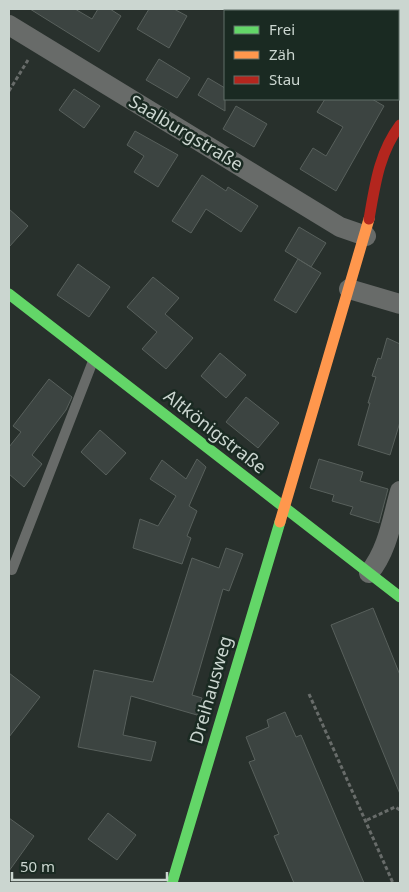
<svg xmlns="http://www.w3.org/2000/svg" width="409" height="892" font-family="'Noto Sans',sans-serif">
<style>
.grass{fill:url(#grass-dots)}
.building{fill:#3c4441;stroke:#58605c}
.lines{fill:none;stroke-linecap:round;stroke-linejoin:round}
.path{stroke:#686c6a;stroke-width:3;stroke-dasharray:4 2.5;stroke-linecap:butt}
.lane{stroke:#686b69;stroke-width:10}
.street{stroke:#686b69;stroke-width:20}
.fast{stroke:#63d668;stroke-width:11}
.slow{stroke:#ff974d;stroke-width:11}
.jam{stroke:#b3261e;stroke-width:11}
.labels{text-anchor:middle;stroke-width:5;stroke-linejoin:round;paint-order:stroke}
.street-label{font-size:18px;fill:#cbd6d0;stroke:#1a2a22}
</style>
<defs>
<pattern id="grass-dots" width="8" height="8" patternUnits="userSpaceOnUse" patternTransform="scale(1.25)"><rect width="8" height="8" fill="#1c6147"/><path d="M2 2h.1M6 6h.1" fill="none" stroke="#3c7760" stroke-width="1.8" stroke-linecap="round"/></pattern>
</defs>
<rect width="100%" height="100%" fill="#28302c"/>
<path class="grass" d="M 233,9 L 400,9 L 400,33 L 398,33 L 398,11 L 238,11 Z"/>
<path class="building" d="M 30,9 L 75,9 L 92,19 L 98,9 L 110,9 L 121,16 L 99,52 Z
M 149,9 L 174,9 L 187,16 L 169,48 L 137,29 Z
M 159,59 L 190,78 L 177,98 L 146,80 Z
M 208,78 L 225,88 L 225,111 L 198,95 Z
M 74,89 L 100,106 L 84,128 L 59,110 Z
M 325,99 L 372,99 L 384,106 L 336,191 L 300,169 L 313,148 L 326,156 L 343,127 L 317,112 Z
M 236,106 L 267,124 L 254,147 L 223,129 Z
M 135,131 L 178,155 L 158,187 L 134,172 L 144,156 L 127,145 Z
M 202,175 L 226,191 L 228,187 L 258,206 L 241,232 L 206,209 L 191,233 L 172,221 Z
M 9,209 L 28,226 L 9,247 Z
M 299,227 L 326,243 L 311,267 L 285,251 Z
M 298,259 L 321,273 L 296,313 L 274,300 Z
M 78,264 L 110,287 L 89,317 L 57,295 Z
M 153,277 L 179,298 L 165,314 L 193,338 L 166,369 L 142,349 L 157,332 L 127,307 Z
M 387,338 L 400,344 L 400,422 L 390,455 L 358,445 L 370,403 L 368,403 L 376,377 L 372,376 L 378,358 L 381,359 Z
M 220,353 L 246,375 L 226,398 L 201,376 Z
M 49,379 L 72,397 L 66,410 L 32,455 L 42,464 L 24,487 L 9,474 L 9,447 L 21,432 L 13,426 Z
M 246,397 L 279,423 L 258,448 L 226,422 Z
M 100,430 L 126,453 L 106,475 L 81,452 Z
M 197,459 L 206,467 L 189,506 L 197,511 L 187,536 L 191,538 L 182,564 L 133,548 L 140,519 L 158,526 L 176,496 L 150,479 L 162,460 L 186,479 Z
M 319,459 L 363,472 L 360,481 L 388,489 L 379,523 L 350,514 L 353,507 L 332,501 L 334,495 L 310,488 Z
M 226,548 L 243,554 L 229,591 L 223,589 L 192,695 L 202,698 L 197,715 L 131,696 L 123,735 L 156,742 L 151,761 L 78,747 L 94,670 L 153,682 L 192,558 L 219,568 Z
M 373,608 L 400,675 L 400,794 L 331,625 Z
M 9,673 L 40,697 L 9,737 Z
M 285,712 L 296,737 L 301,735 L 364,883 L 294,883 L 274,836 L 279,834 L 249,762 L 255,760 L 246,737 L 269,727 L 267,720 Z
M 108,813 L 136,835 L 117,860 L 88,839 Z
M 9,818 L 34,836 L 9,871 Z"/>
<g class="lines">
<path class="path" d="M 248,9 L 254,11
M 398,75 L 400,76
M 9,91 L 28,60
M 309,694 L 393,883
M 367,820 L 395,807 L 400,810"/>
<path class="lane" d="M 12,570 L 93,361"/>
<path class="street" d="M 9,25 L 340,227 L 366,236
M 349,289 L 400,304
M 369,573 C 388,550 392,519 400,491"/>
<path class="fast" d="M 9,294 L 400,597
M 172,883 L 280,522"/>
<path class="slow" d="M 280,522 L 369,219"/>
<path class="jam" d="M 369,219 C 375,185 379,153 400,125"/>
</g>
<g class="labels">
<g class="street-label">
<text transform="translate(186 133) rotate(31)" y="6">Saalburgstraße</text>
<text transform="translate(215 432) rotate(38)" y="6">Altkönigstraße</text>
<text transform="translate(211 690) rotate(-74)" y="6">Dreihausweg</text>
</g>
</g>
<rect width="409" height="892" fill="none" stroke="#cbd6d0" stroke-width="20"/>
<rect x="224" y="10" width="175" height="90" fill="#1a2a22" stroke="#616f68"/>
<rect x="234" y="26" width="25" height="8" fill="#63d668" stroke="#616f68"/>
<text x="269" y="35" font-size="15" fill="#cbd6d0">Frei</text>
<rect x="234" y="51" width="25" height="8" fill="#ff974d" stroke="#616f68"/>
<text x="269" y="60" font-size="15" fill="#cbd6d0">Zäh</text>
<rect x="234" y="76" width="25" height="8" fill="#b3261e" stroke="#616f68"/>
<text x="269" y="85" font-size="15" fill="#cbd6d0">Stau</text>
<path d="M12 872v8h155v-8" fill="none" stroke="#cbd6d0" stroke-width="2.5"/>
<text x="20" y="872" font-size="15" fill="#cbd6d0" stroke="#1a2a22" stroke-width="4" paint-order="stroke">50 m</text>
</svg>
